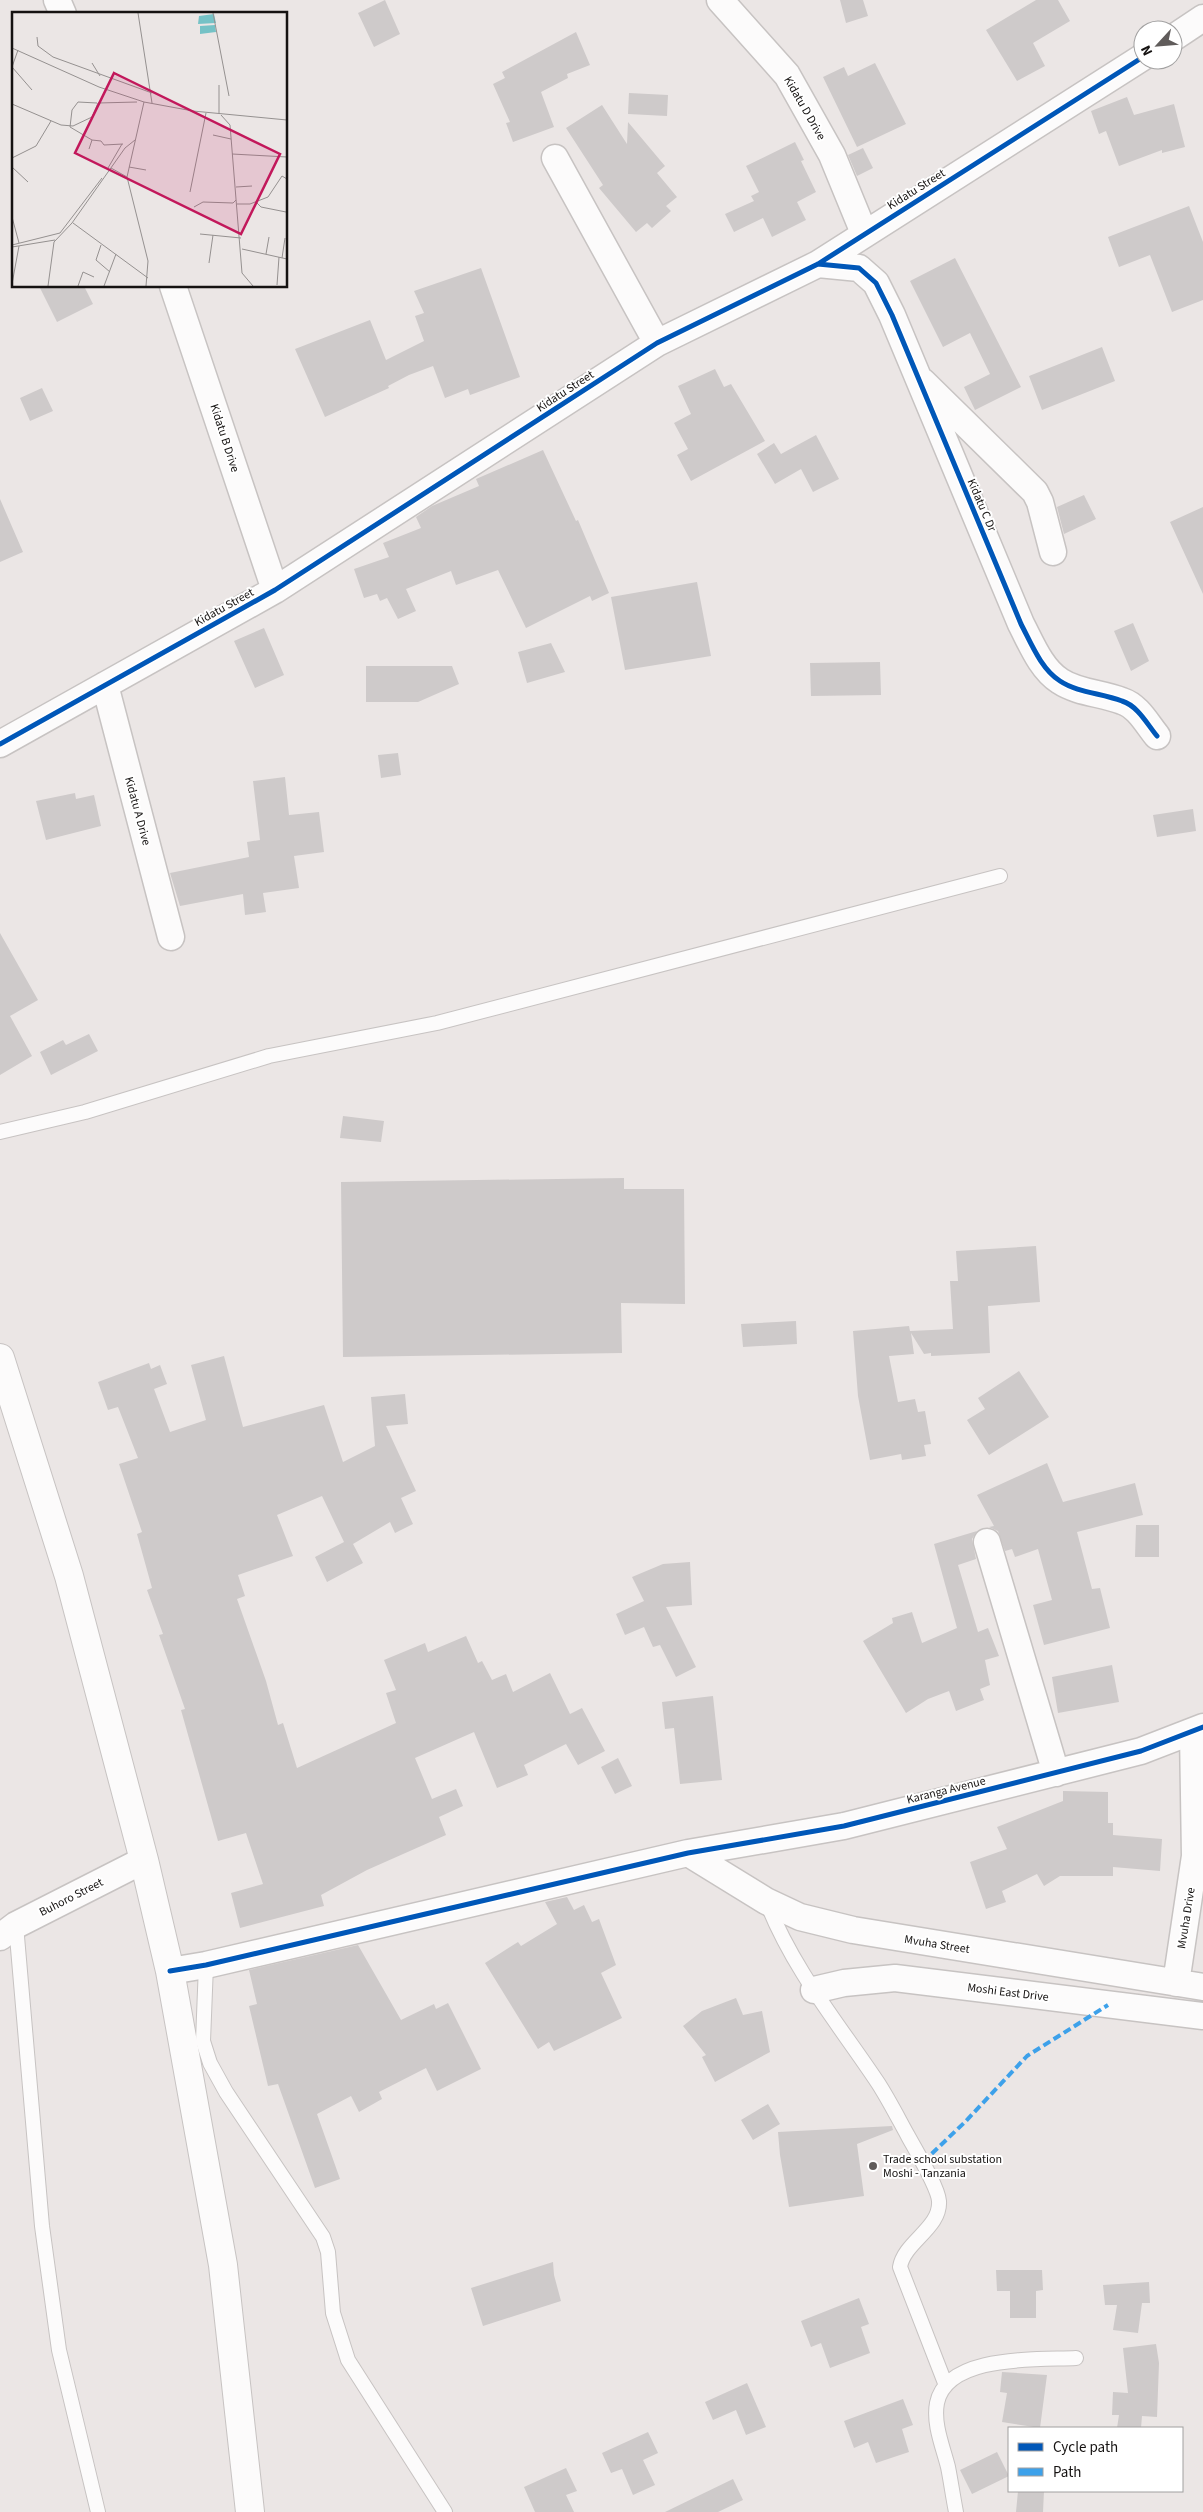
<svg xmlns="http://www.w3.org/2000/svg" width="1203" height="2512" font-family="'Source Sans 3',sans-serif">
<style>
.building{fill:#cecaca}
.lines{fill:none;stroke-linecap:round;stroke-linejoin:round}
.lane-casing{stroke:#c7c3c2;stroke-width:16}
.street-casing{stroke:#c7c3c2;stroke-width:29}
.highway-casing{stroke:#c7c3c2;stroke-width:30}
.lane{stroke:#fcfbfb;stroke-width:14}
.street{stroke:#fcfbfb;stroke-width:26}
.highway{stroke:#fcfbfb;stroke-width:28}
.quiet{stroke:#3da1ea;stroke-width:4;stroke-dasharray:8 4;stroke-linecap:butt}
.cycleway-casing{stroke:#fff;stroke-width:8}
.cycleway{stroke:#0057b8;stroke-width:5}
.poi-dot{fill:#605c5b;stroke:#fff;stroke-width:2}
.labels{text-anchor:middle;stroke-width:4;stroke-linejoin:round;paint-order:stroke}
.street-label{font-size:12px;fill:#151211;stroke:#fff}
.poi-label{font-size:12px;fill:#151211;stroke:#fff;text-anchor:start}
.inset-road{fill:none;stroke:#959190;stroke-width:1}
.view{fill:#c2185b;fill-opacity:0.15;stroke:#c2185b;stroke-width:2.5}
.inset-edge{fill:none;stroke:#151211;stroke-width:2.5}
</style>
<rect width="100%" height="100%" fill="#ebe6e5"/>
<path class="building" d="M 385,0 L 400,34 L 374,47 L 358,13 Z
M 840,0 L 863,0 L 868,16 L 846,23 Z
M 1036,0 L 1058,0 L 1070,21 L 1033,43 L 1045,66 L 1017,81 L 986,30 Z
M 576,32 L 590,65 L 567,74 L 568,78 L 541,92 L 554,127 L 513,142 L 506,123 L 510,122 L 493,84 L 505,78 L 502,72 Z
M 875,63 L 906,124 L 857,147 L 823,77 L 844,67 L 848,76 Z
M 629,93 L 668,95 L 667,116 L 628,114 Z
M 1127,97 L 1134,115 L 1174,104 L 1185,147 L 1162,153 L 1162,150 L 1119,166 L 1106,131 L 1099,134 L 1091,111 Z
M 602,105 L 627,144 L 628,122 L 665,166 L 657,173 L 677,197 L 666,206 L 671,211 L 652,228 L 647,223 L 636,232 L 599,188 L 603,185 L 566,128 Z
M 795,142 L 804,160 L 801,161 L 816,192 L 797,202 L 806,220 L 772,237 L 763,218 L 734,232 L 725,214 L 754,201 L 751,196 L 759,192 L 746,166 Z
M 863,148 L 873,168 L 857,176 L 848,155 Z
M 1189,206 L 1203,242 L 1203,300 L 1172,312 L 1150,255 L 1119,267 L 1108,237 Z
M 955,258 L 1021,387 L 975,410 L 964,387 L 990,374 L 970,333 L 943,347 L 910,281 Z
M 481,268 L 520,377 L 470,395 L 468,389 L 445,398 L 433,366 L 409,375 L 388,386 L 389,388 L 325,417 L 295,349 L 370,320 L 386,360 L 424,341 L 415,316 L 424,313 L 414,291 Z
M 39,286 L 84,286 L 93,304 L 57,322 Z
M 1102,347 L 1115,381 L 1042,410 L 1029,376 Z
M 715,369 L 724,387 L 731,384 L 765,441 L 691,481 L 677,455 L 688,449 L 674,423 L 691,414 L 678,386 Z
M 42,388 L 53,411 L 30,421 L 20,398 Z
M 816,435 L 839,479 L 813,492 L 801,469 L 775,484 L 757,454 L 774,443 L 781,454 Z
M 543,450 L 576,521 L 578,520 L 609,593 L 592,601 L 590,596 L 526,628 L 498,570 L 456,585 L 451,571 L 406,589 L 416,611 L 398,619 L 387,598 L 380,601 L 377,594 L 364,598 L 354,569 L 389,557 L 383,543 L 421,528 L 416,517 L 432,506 L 479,486 L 476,479 Z
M 1084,495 L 1096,519 L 1064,534 L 1057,507 Z
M 0,499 L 23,552 L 0,562 Z
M 1203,507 L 1203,594 L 1170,522 Z
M 697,582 L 711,656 L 625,670 L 611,597 Z
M 1133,623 L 1149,661 L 1131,671 L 1114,631 Z
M 264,628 L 284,675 L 255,688 L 234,641 Z
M 551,643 L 565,672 L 527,683 L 518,652 Z
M 880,662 L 881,695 L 811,696 L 810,663 Z
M 366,666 L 452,666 L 459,684 L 418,702 L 366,702 Z
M 398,753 L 401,775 L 381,778 L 378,755 Z
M 285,777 L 289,815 L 319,812 L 324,852 L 294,856 L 299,888 L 263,893 L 266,912 L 245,915 L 243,894 L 180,906 L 170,873 L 249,857 L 247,842 L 260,840 L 253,781 Z
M 75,793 L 76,799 L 94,795 L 101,826 L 46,840 L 36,801 Z
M 1193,809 L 1196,831 L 1157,837 L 1153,815 Z
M 0,933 L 38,1000 L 10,1016 L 32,1056 L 0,1075 Z
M 89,1034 L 98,1051 L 51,1075 L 40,1052 L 63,1040 L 66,1045 Z
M 343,1116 L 384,1121 L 381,1142 L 340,1138 Z
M 624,1178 L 624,1189 L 684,1189 L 685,1304 L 621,1303 L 622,1353 L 343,1357 L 341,1182 Z
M 1036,1246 L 1040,1302 L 988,1306 L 990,1353 L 931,1356 L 931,1353 L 924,1354 L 911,1333 L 914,1354 L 889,1356 L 898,1402 L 915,1399 L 918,1412 L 925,1411 L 931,1444 L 924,1445 L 926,1456 L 902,1460 L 901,1454 L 870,1460 L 858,1396 L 853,1331 L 909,1326 L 910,1331 L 953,1329 L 950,1281 L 958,1281 L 956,1251 Z
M 796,1321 L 797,1344 L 743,1347 L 741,1324 Z
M 224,1356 L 243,1427 L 324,1405 L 343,1462 L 375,1446 L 371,1397 L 405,1394 L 408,1424 L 386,1426 L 416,1491 L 401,1498 L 413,1524 L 395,1533 L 390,1522 L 353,1544 L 363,1563 L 327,1582 L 315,1557 L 344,1542 L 322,1496 L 277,1515 L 293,1556 L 238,1575 L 245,1596 L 237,1599 L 266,1681 L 278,1725 L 283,1723 L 297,1768 L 396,1723 L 386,1693 L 396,1690 L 384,1660 L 425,1643 L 428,1652 L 466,1636 L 478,1663 L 482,1661 L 492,1680 L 506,1674 L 513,1692 L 550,1673 L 570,1714 L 582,1708 L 605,1751 L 578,1765 L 566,1744 L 524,1765 L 528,1775 L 497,1788 L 474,1732 L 415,1758 L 432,1799 L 456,1789 L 463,1806 L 439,1817 L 446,1835 L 367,1870 L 321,1895 L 324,1906 L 240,1928 L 231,1893 L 263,1884 L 246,1833 L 218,1841 L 181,1710 L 185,1709 L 159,1635 L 163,1634 L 147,1590 L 152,1588 L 137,1534 L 142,1532 L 119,1464 L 138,1458 L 118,1407 L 108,1410 L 98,1382 L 149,1363 L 151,1369 L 160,1365 L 167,1384 L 154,1389 L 170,1432 L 206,1420 L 191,1365 Z
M 1019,1371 L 1049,1417 L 989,1455 L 967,1420 L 985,1409 L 978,1398 Z
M 1047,1463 L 1063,1502 L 1135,1483 L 1143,1515 L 1077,1532 L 1092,1589 L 1100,1588 L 1110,1628 L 1044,1645 L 1033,1605 L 1052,1600 L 1038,1549 L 1015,1557 L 1012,1549 L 1005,1551 L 998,1531 L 989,1527 L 994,1526 L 977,1495 Z
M 1136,1525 L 1159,1525 L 1159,1557 L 1135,1557 Z
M 977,1531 L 972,1539 L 976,1559 L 958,1565 L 978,1632 L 988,1628 L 999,1656 L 985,1660 L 990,1685 L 980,1689 L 984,1700 L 956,1711 L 949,1691 L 928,1699 L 906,1713 L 863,1641 L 893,1623 L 892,1618 L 912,1612 L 922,1643 L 957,1628 L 934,1544 Z
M 690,1562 L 692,1605 L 666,1607 L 696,1667 L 676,1677 L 660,1645 L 653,1647 L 644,1627 L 625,1635 L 616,1614 L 644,1601 L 632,1577 L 663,1564 Z
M 1112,1665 L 1119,1702 L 1058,1713 L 1052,1677 Z
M 713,1696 L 722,1780 L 680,1784 L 674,1728 L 665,1729 L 662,1702 Z
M 618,1758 L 632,1786 L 615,1794 L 601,1767 Z
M 1063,1791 L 1108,1792 L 1108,1823 L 1113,1823 L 1113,1835 L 1162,1839 L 1160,1871 L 1113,1867 L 1113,1876 L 1060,1876 L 1044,1886 L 1037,1874 L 1002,1891 L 1006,1902 L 986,1909 L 970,1862 L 1007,1849 L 997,1827 L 1063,1801 Z
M 567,1897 L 574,1910 L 584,1905 L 592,1922 L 599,1919 L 616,1965 L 601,1973 L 622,2018 L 554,2051 L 549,2042 L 538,2049 L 485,1963 L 518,1942 L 521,1946 L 557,1924 L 545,1902 Z
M 358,1945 L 401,2020 L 434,2004 L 436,2009 L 448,2003 L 481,2069 L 437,2091 L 426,2068 L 379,2092 L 382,2099 L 359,2112 L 351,2096 L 317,2114 L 340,2179 L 315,2188 L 278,2084 L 268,2086 L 249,2006 L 257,2004 L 249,1970 Z
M 736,1998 L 743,2015 L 762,2011 L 770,2052 L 715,2082 L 702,2057 L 706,2055 L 683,2026 L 702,2011 Z
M 768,2104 L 780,2124 L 753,2140 L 741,2120 Z
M 892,2126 L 893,2130 L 857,2144 L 864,2196 L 789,2207 L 780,2155 L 778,2132 Z
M 553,2262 L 554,2275 L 561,2301 L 483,2326 L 471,2288 Z
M 996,2270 L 1042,2270 L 1043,2290 L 1036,2291 L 1036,2318 L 1010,2318 L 1010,2291 L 997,2291 Z
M 1149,2282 L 1150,2303 L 1142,2303 L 1138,2333 L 1113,2330 L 1117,2305 L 1105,2305 L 1103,2285 Z
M 859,2298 L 869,2324 L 861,2327 L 870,2353 L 830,2368 L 821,2343 L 811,2347 L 801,2321 Z
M 1156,2344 L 1159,2363 L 1157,2417 L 1142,2416 L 1141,2428 L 1117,2428 L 1119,2415 L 1112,2415 L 1113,2392 L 1128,2393 L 1123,2348 Z
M 1002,2372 L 1047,2375 L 1040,2428 L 1002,2422 L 1007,2393 L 1000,2392 Z
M 747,2383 L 766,2427 L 746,2435 L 736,2410 L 713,2420 L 705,2402 Z
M 903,2399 L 913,2425 L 902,2429 L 909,2452 L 876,2463 L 868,2442 L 854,2448 L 844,2421 Z
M 648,2432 L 658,2453 L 643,2460 L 655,2485 L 633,2495 L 622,2469 L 611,2473 L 602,2453 Z
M 997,2452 L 1009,2476 L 972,2494 L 960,2470 Z
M 566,2468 L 577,2491 L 566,2495 L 574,2512 L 535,2512 L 524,2487 Z
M 733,2479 L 743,2500 L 718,2512 L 665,2512 Z
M 1018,2491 L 1044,2491 L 1043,2512 L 1016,2512 Z"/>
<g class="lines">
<g class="lane-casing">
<path id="lane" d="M 0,1132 L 85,1112 L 269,1056 L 437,1023 L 1000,876
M 767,1903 C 794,1971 838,2023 878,2083 C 889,2100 898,2118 908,2136 C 915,2149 938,2187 939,2201 C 941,2228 904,2242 900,2267 L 945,2383
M 16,1925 L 42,2226 L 59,2350 L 98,2512
M 206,1965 L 203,2041 L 210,2063 L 226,2092 L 323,2237 L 328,2252 L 333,2313 L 348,2360 L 445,2512
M 956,2512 C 953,2497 951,2482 948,2467 C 943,2447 933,2424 937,2403 C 947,2354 1038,2360 1076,2358"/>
</g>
<g class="street-casing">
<path id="street" d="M 57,0 L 63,14
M 720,0 L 787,75 L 832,155 L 864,233
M 1173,38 L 1203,18
M 555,158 L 657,343
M 818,264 L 859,268 L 876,283 L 892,315 L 1021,624 C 1031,643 1041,669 1060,681 C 1078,693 1102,693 1122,701 C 1138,706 1147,724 1157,736
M 173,286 L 275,590
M 923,382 L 1035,492 L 1040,502 L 1053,552
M 105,685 L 171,937
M 0,744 L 275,590 L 657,343 L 818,264 L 1143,57
M 987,1542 L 1056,1773
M 688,1853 L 766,1901 L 800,1917 L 853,1930 L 1203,1987
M 0,1937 L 16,1925 L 144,1860
M 170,1971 L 206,1965 L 688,1853 L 844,1826 L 1141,1751 L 1203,1727
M 1176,1983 L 1195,1856 L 1193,1732
M 814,1990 L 844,1983 L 895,1978 L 1203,2016"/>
</g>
<g class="highway-casing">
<path id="highway" d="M 0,1358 L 69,1576 L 144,1860 L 170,1971 L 223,2265 L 250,2512"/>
</g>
<use href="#lane" class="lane"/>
<use href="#street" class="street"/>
<use href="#highway" class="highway"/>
<path class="quiet" d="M 923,2162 L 965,2122 L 1027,2056 L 1108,2005"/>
<g class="cycleway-casing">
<path id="cycleway" d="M 818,264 L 859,268 L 876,283 L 892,315 L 1021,624 C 1031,643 1041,669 1060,681 C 1078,693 1102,693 1122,701 C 1138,706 1147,724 1157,736
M 0,744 L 275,590 L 657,343 L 818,264 L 1143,57
M 170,1971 L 206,1965 L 688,1853 L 844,1826 L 1141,1751 L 1203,1727"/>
</g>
<use href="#cycleway" class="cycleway"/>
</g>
<circle class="poi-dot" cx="873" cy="2166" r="5"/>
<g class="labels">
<g class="street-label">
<text transform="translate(805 108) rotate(60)" y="4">Kidatu D Drive</text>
<text transform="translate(916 189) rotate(-32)" y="4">Kidatu Street</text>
<text transform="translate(565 391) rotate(-33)" y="4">Kidatu Street</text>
<text transform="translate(225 438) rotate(72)" y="4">Kidatu B Drive</text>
<text transform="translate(982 505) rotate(67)" y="4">Kidatu C Dr</text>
<text transform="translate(224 607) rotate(-29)" y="4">Kidatu Street</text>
<text transform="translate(138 811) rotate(75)" y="4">Kidatu A Drive</text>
<text transform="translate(946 1790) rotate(-14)" y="4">Karanga Avenue</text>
<text transform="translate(71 1897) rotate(-27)" y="4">Buhoro Street</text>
<text transform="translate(1186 1918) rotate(-81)" y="4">Mvuha Drive</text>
<text transform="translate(937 1944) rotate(9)" y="4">Mvuha Street</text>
<text transform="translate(1008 1992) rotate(7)" y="4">Moshi East Drive</text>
</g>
<g class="poi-label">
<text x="883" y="2163">Trade school substation<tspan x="883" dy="14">Moshi - Tanzania</tspan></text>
</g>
</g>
<g transform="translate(12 12)">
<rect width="275" height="275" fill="#ebe6e5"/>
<path d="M 202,2 L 204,11 L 186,12 L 187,4 ZM 203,13 L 204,20 L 188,22 L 188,14 Z" fill="#75c2c6"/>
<path class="inset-road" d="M 126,1 L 140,91M 201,1 L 217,84M 25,25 L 26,34 L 41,45 L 140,81M 0,36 L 87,75 L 132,90 L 181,99 L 275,108M 80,51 L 88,64M 0,55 L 20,78M 0,55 L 6,38M 207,73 L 207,102M 132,90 L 115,165 L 136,249 L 134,274M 0,92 L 49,113 L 61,114 L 80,105 L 86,91 L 125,90M 209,103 L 218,113 L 230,261 L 241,274M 201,123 L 219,127M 80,128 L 89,129 L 92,133 L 111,132M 77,137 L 80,128 L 58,115 L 60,98 L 66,90 L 85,91M 220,142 L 275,145M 0,146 L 24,134 L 39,109M 0,155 L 16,170M 117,155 L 134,158M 96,156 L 110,132M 99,156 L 115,165M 224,175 L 240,174M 178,180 L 194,101M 244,190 L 249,195 L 274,200M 225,192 L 238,192 L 256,185 L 270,164 L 275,167M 182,195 L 191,190 L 221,191 L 224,188M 0,205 L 7,231M 61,211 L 136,266M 188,222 L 229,226M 0,233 L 48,221 L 90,166M 89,233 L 84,248 L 98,260M 0,235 L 43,228M 230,237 L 275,247M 254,242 L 257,225M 270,246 L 273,226M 197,251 L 201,223M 0,272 L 7,234M 265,273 L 267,245M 36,274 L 42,230 L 60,211 L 113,136 L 123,128M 66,274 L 71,260 L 82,265M 92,274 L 104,242"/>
<path class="view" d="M 102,61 L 268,142 L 229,222 L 63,141 Z"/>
<rect width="275" height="275" class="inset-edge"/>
</g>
<rect x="1008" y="2427" width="175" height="65" fill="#ffffff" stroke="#a1a0a0"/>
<rect x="1018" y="2443" width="25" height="8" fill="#0057b8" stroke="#a1a0a0"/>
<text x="1053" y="2452" font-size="15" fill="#151211">Cycle path</text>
<rect x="1018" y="2468" width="25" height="8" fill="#3da1ea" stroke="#a1a0a0"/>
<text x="1053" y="2477" font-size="15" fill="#151211">Path</text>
<g transform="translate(1158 45) rotate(244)"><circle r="24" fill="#ffffff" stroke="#a1a0a0"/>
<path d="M0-4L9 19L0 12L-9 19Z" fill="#605c5b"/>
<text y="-8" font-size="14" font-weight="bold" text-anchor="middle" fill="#151211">N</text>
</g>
</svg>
